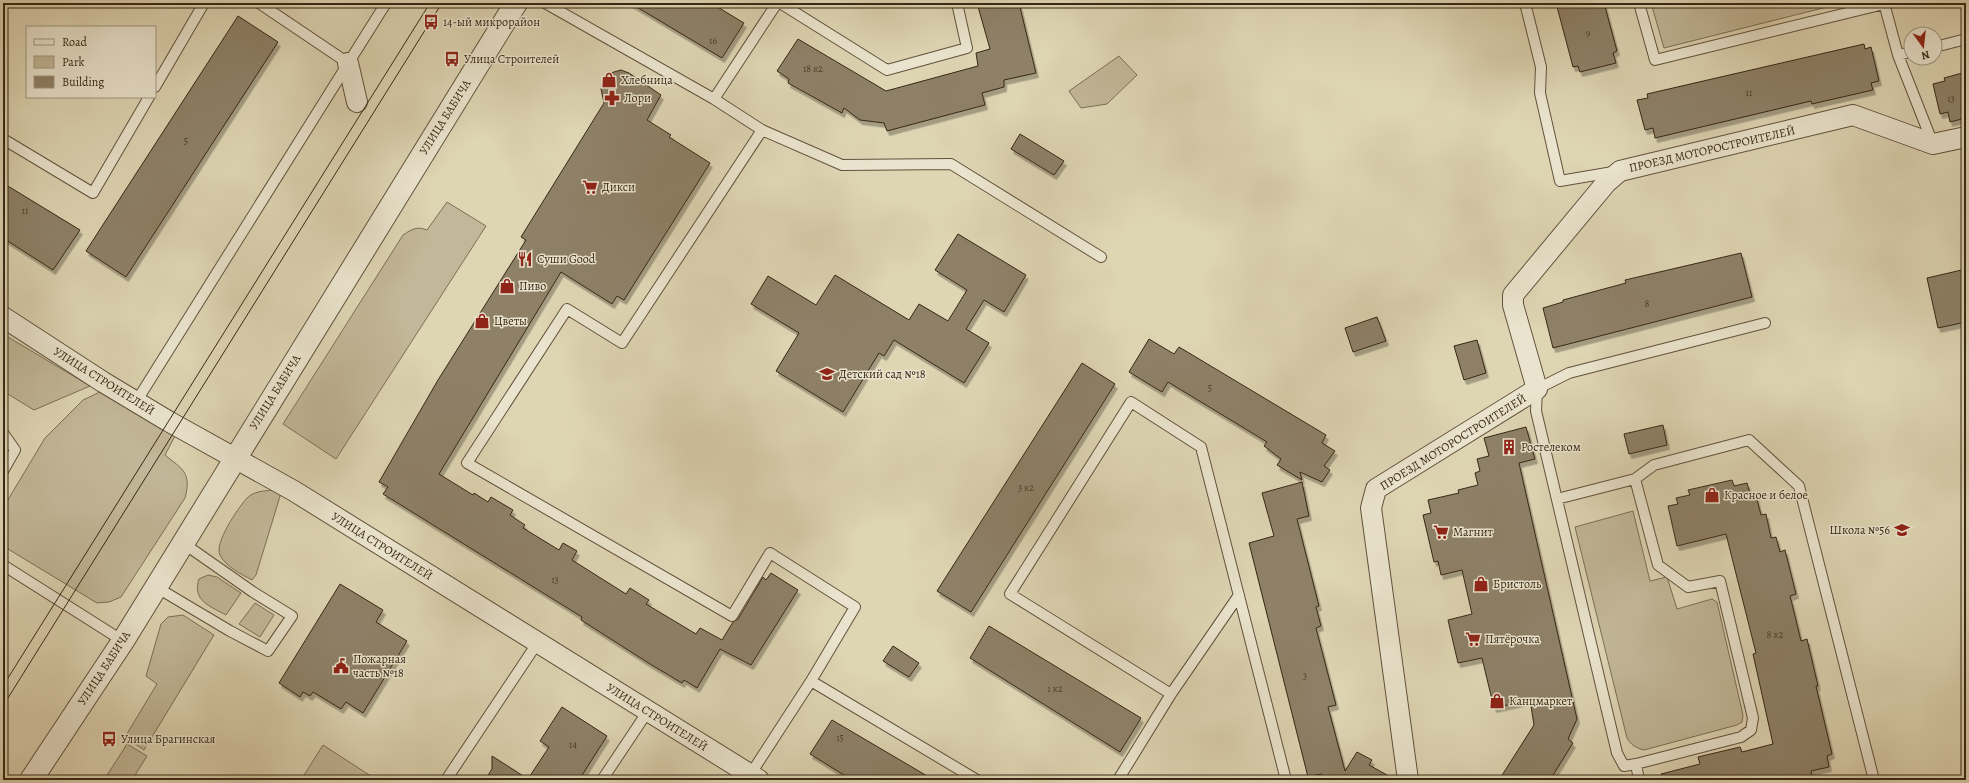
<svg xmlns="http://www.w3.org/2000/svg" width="1969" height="783" font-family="Alegreya,serif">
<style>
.green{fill:#c2b798;stroke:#7c6f56}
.building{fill:#8e8167;stroke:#372714;filter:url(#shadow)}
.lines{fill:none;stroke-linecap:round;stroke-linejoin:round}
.service-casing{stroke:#61523c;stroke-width:12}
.minor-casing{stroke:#61523c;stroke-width:22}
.tertiary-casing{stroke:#61523c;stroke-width:24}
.service{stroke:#eae4ce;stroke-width:10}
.minor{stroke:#eae4ce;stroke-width:20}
.tertiary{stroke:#eae4ce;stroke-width:22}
.tram{stroke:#372714;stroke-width:1}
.labels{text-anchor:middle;stroke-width:3;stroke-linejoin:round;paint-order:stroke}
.number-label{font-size:10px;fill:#4d3e29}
.poi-label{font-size:12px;fill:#372714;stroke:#eae4ce;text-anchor:start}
.street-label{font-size:12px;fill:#372714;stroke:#eae4ce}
</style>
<defs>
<filter id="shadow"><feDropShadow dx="2.5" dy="4.5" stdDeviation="0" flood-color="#0004"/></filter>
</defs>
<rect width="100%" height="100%" fill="#ded5b3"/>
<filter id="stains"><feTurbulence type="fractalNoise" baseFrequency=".005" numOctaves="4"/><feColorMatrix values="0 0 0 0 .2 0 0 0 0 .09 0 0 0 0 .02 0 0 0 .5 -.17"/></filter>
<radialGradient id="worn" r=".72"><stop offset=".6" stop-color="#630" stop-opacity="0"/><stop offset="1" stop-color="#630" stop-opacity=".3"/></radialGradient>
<path class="green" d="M 1651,3 L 1843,3 L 1664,48 Z
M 1119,56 L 1137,75 L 1107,104 L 1081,108 L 1069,91 Z
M 447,202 L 486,226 L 336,459 L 283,424 L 403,235 C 412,229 417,226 427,230 Z
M 3,334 L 90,386 L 34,410 L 3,391 Z
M 102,391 L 175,436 L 165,455 C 182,469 192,472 185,498 L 121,597 L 109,602 L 97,603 L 3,546 L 3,508 L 45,438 L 83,400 Z
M 273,490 L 281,493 L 256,575 L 252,580 C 241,574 226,567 220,555 C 214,543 238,508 247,498 C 254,491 264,491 273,490 Z
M 1633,511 L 1650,581 L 1667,577 L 1677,609 L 1712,599 L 1717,602 L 1743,715 L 1742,722 L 1737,725 L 1644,750 C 1636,748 1631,745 1627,738 L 1575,527 Z
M 208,575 L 217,577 L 241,593 L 226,615 C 210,606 192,601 199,579 Z
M 255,603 L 274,615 L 260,637 L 239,624 Z
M 183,615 L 214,635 L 144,750 L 125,737 L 157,684 L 146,676 L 161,624 L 168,617 Z
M 127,744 L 147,756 L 132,780 L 104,780 Z
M 323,745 L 377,780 L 301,780 Z"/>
<path class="building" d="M 630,3 L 711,3 L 744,23 L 722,58 Z
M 977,3 L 1019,3 L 1036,73 L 1004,80 L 1004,87 L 982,93 L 985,105 L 887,131 L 884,123 L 860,120 L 844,108 L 842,113 L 788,83 L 789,79 L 777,71 L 798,39 L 886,91 L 978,66 L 976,53 L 990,49 Z
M 1556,3 L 1604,3 L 1617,51 L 1613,53 L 1616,63 L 1580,72 L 1578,66 L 1573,67 Z
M 238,16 L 278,42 L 126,277 L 86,251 Z
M 1864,44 L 1865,49 L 1871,47 L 1879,81 L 1871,83 L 1873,90 L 1812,104 L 1811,101 L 1655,138 L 1653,128 L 1645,130 L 1637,100 L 1648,98 L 1647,94 Z
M 621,70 L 629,73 L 661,95 L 647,120 L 671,135 L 669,137 L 710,163 L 624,300 L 617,296 L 612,304 L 561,272 L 439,474 L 473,495 L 474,493 L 488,502 L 491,497 L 513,510 L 510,515 L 525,525 L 523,528 L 559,550 L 563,543 L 577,551 L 572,560 L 626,594 L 630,588 L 649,600 L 646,604 L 696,634 L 700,628 L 722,640 L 733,622 L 738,619 L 763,577 L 766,580 L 771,573 L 798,590 L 751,665 L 720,649 L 697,688 L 684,680 L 682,683 L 650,664 L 581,620 L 582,617 L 383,494 L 388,487 L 379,482 L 438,380 L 526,240 L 521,237 L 604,103 L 601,89 L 604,80 L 607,74 Z
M 1966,72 L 1966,118 L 1950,122 L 1948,112 L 1940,114 L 1933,84 L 1945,81 L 1944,78 Z
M 1020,134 L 1064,161 L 1054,175 L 1011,149 Z
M 3,183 L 80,230 L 53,270 L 3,238 Z
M 958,234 L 1026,275 L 1004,312 L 984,300 L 966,329 L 989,343 L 964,383 L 894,340 L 884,356 L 879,353 L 843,412 L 776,371 L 799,333 L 751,304 L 768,276 L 816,305 L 835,275 L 909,320 L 919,304 L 948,321 L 967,290 L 935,270 Z
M 1741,253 L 1752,297 L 1553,348 L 1543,308 L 1563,302 L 1563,300 L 1626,283 L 1625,280 Z
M 1966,269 L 1966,322 L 1938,328 L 1927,278 Z
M 1377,317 L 1386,341 L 1353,352 L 1345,328 Z
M 1149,339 L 1174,354 L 1179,347 L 1326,435 L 1322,443 L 1335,451 L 1324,466 L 1330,470 L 1322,482 L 1300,472 L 1302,480 L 1277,465 L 1281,459 L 1264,446 L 1267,442 L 1168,382 L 1162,392 L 1129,372 Z
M 1477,340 L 1486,373 L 1464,380 L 1454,346 Z
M 1082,363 L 1115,384 L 971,612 L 937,591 Z
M 1663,425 L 1667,445 L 1629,454 L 1624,434 Z
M 1526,427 L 1535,459 L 1519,463 L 1577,719 L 1568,739 L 1573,743 L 1550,780 L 1499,780 L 1534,725 L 1530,700 L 1494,708 L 1482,658 L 1458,663 L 1448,620 L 1472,614 L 1462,570 L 1441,575 L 1438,561 L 1434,562 L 1423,515 L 1431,513 L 1428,500 L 1459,493 L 1458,490 L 1478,485 L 1475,473 L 1480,471 L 1477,459 L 1489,456 L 1484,438 Z
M 1732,480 L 1734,486 L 1747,483 L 1751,497 L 1756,496 L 1761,515 L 1766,514 L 1771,538 L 1776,537 L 1780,552 L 1785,550 L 1796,594 L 1790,596 L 1793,608 L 1801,641 L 1807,639 L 1818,686 L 1816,686 L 1832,754 L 1827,756 L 1829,767 L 1811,771 L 1813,780 L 1662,780 L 1661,774 L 1700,764 L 1698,757 L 1740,747 L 1742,752 L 1773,744 L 1753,654 L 1756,653 L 1726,534 L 1677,546 L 1668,506 L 1678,504 L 1676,498 L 1690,495 L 1688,490 Z
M 1302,482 L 1309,516 L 1297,519 L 1319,606 L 1316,607 L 1321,626 L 1316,628 L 1336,705 L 1328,707 L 1345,771 L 1357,752 L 1372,760 L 1369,765 L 1396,780 L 1328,780 L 1321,774 L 1308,777 L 1249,543 L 1274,536 L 1262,493 Z
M 340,584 L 383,610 L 376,622 L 407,641 L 363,713 L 346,702 L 341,709 L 313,692 L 310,696 L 303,692 L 300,697 L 279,683 Z
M 989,626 L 1141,718 L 1120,752 L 970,658 Z
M 893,646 L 919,663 L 909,677 L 883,661 Z
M 562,707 L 607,736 L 579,780 L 485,780 L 492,769 L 492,756 L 528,779 L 549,747 L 540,741 Z
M 832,720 L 934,780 L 852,780 L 810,754 Z"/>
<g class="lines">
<g class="service-casing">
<path id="service" d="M 259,3 L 348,63
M 545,3 L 714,99 L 762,130 L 622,343 L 567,309 L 467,463 L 732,616 L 770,553 L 855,607 L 811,681 L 750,775
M 780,3 L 887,70 L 967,48 L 957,3
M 1525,3 L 1541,67 L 1540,93 L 1560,181 L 1613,172
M 1639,3 L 1655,60 L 1884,4
M 1884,3 L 1898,55 L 1933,144
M 1935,47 L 1966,39
M 1898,55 L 1911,52
M 155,87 L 204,3
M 714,99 L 777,3
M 762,130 L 842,165 L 951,164 L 1101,257
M 3,139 L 93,193 L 149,97
M 136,402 L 386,3
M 3,433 L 15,450 L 3,471
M 1635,479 L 1654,465 L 1749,440 L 1799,486 L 1874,780
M 1557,499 L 1635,479 L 1658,565 L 1688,587 L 1720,581 L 1753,718 L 1751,730 L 1741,737 L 1636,764 L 1639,780
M 3,565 L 123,641
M 156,587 L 230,631 L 268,651 L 292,616 L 253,592 L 183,543
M 811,681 L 977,780
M 1171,694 L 1010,594 L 1131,402 L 1201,447 L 1286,780
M 1636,764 L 1624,766 L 1617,753 L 1536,411 L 1537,389 L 1569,373 L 1765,323
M 446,780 L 538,642
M 602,780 L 648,711
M 1118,780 L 1171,694 L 1239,595"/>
</g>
<g class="minor-casing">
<path id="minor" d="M 348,63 L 357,102
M 3,317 L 103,382 L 168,421 L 294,491 L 759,780
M 1408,780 L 1371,508 L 1376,489 L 1537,389 L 1513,305 L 1513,295 L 1606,183 L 1620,171 L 1853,115 L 1933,144 L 1966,137"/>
</g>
<g class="tertiary-casing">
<path id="tertiary" d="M 31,780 L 123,641 L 516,3"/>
</g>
<use href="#service" class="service"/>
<use href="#minor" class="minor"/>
<use href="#tertiary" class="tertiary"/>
<path class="tram" d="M 3,686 L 430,3
M 3,706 L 442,3"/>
</g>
<defs>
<g id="bus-bare" transform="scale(1.2)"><path d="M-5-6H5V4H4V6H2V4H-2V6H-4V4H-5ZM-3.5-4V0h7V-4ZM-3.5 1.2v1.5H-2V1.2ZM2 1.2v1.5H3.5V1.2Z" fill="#8f2418" stroke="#eae4ce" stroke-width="2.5" paint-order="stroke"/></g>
<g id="shop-bare" transform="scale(1.2)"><path d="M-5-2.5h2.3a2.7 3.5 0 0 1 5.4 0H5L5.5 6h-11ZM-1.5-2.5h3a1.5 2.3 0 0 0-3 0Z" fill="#8f2418" stroke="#eae4ce" stroke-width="2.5" paint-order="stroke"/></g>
<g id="pharmacy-bare" transform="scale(1.2)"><path d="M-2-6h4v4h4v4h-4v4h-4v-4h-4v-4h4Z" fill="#8f2418" stroke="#eae4ce" stroke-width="2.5" paint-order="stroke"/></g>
<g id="supermarket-bare" transform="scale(1.2)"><path d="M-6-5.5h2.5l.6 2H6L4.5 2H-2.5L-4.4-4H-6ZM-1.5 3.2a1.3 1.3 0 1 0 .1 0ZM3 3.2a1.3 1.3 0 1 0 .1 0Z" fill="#8f2418" stroke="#eae4ce" stroke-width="2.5" paint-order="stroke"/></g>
<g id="restaurant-bare" transform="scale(1.2)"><path d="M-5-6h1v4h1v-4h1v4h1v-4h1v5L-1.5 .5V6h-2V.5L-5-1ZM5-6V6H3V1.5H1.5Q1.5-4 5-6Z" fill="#8f2418" stroke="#eae4ce" stroke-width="2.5" paint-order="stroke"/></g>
<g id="school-bare" transform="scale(1.2)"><path d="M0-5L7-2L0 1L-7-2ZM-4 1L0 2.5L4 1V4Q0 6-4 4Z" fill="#8f2418" stroke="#eae4ce" stroke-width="2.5" paint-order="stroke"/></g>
<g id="building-bare" transform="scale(1.2)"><path d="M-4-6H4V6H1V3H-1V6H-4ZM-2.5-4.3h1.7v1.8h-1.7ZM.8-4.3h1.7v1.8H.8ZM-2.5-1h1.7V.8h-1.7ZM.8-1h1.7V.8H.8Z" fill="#8f2418" stroke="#eae4ce" stroke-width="2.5" paint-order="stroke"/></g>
<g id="civic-bare" transform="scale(1.2)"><path d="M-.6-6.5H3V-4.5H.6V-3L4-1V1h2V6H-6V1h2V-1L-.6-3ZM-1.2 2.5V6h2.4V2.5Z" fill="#8f2418" stroke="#eae4ce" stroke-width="2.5" paint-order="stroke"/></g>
</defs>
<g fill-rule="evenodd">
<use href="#bus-bare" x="431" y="22"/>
<use href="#bus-bare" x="452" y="59"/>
<use href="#shop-bare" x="609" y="80"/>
<use href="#pharmacy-bare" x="612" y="98"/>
<use href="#supermarket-bare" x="590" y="187"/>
<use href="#restaurant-bare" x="525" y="259"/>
<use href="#shop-bare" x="507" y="286"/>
<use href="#shop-bare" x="482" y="321"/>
<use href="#school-bare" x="827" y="374"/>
<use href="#building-bare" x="1509" y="447"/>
<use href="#shop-bare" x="1712" y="495"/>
<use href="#school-bare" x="1902" y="530"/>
<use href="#supermarket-bare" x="1441" y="532"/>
<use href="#shop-bare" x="1481" y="584"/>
<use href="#supermarket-bare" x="1473" y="639"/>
<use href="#civic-bare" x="341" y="666"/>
<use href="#shop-bare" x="1497" y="701"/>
<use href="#bus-bare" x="109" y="739"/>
</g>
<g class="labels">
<g class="number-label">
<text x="1588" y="36">9</text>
<text x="713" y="44">16</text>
<text x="813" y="72">18 к2</text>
<text x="1749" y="96">11</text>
<text x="1951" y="102">13</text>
<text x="186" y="144">5</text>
<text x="25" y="214">11</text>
<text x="1647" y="307">8</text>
<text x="1210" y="391">5</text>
<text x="1026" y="491">3 к2</text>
<text x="555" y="583">13</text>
<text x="1775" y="638">8 к2</text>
<text x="1305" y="679">3</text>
<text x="1055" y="692">1 к2</text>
<text x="840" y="741">15</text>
<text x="573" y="748">14</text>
</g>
<g class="poi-label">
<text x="443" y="26">14-ый микрорайон</text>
<text x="464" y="63">Улица Строителей</text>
<text x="621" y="84">Хлебница</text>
<text x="624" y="102">Лори</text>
<text x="602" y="191">Дикси</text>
<text x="537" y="263">Суши Good</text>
<text x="519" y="290">Пиво</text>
<text x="494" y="325">Цветы</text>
<text x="839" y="378">Детский сад №18</text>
<text x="1521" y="451">Ростелеком</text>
<text x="1724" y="499">Красное и белое</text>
<text x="1890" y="534" text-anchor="end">Школа №56</text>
<text x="1453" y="536">Магнит</text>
<text x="1493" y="588">Бристоль</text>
<text x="1485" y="643">Пятёрочка</text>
<text x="353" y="663">Пожарная<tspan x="353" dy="14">часть №18</tspan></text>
<text x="1509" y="705">Канцмаркет</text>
<text x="121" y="743">Улица Брагинская</text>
</g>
<g class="street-label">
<text transform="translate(445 117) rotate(-58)" y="4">УЛИЦА БАБИЧА</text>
<text transform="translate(1712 149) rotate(-13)" y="4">ПРОЕЗД МОТОРОСТРОИТЕЛЕЙ</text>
<text transform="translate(104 381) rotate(32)" y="4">УЛИЦА СТРОИТЕЛЕЙ</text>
<text transform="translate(275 392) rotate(-58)" y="4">УЛИЦА БАБИЧА</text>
<text transform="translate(1453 442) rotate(-32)" y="4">ПРОЕЗД МОТОРОСТРОИТЕЛЕЙ</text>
<text transform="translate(382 546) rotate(32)" y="4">УЛИЦА СТРОИТЕЛЕЙ</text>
<text transform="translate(104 668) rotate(-57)" y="4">УЛИЦА БАБИЧА</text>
<text transform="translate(657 717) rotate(32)" y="4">УЛИЦА СТРОИТЕЛЕЙ</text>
</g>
</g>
<rect width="1969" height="783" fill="none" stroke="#ded5b3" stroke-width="16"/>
<rect x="4" y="4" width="1961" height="775" fill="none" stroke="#372714" stroke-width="2"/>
<rect x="8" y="8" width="1953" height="767" fill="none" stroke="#372714"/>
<rect x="26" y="26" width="130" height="72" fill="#eae4ce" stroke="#a29884"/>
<rect x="34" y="39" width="20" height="6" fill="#eae4ce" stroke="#a29884"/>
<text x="62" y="46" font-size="12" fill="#372714">Road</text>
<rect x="34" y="56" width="20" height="12" fill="#c2b798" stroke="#a29884"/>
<text x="62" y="66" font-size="12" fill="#372714">Park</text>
<rect x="34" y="76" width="20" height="12" fill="#8e8167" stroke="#a29884"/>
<text x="62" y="86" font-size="12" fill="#372714">Building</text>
<g transform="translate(1923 46) rotate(165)"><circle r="19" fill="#eae4ce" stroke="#a29884"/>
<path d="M0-3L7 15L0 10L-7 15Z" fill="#8f2418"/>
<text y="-6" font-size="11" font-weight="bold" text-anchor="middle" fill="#372714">N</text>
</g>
<rect width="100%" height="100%" filter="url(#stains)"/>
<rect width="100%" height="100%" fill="url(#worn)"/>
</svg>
